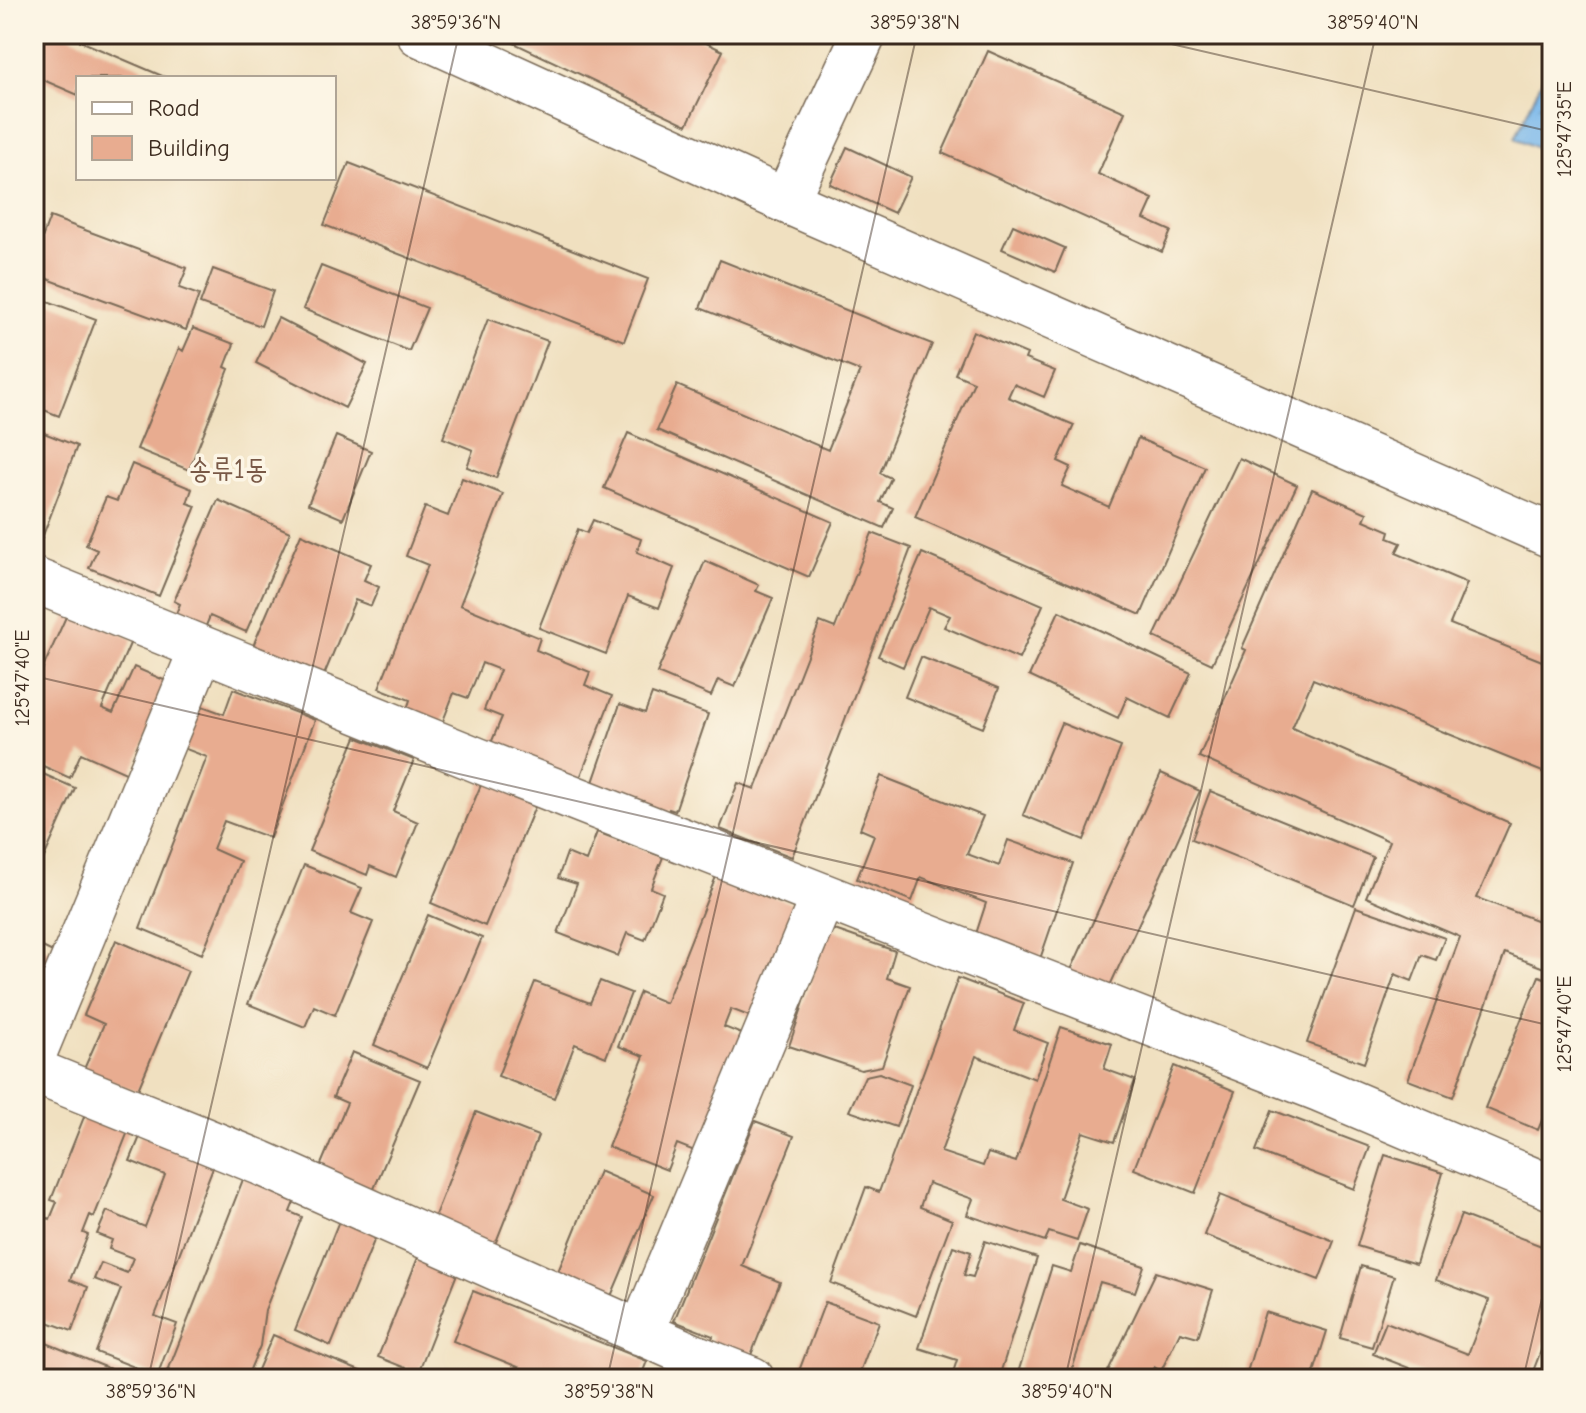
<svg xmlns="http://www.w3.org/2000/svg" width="1586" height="1413" font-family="'Comic Neue','Poor Story',sans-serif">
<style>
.water{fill:url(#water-ripples);stroke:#5a7084;stroke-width:2}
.building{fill:#e8ac90}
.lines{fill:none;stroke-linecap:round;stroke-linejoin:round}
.minor-casing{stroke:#7a6a57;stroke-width:47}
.minor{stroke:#fff;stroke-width:44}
.ticks{fill:none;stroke:#3b2a1e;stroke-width:2;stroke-opacity:0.45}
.labels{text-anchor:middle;stroke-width:7;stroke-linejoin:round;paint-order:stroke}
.quarter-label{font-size:28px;fill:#785846;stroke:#fcf5e5}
.neatline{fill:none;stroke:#3b2a1e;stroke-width:3}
.ticks-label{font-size:20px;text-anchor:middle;fill:#3b2a1e}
</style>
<defs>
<pattern id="water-ripples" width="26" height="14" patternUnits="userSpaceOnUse" patternTransform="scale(2)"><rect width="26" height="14" fill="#78b7eb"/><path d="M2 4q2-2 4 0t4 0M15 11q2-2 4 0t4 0" fill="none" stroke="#6495be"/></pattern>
</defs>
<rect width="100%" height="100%" fill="#fcf5e5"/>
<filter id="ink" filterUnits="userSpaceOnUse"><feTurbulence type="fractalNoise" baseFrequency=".0125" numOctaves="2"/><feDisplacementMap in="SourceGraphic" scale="16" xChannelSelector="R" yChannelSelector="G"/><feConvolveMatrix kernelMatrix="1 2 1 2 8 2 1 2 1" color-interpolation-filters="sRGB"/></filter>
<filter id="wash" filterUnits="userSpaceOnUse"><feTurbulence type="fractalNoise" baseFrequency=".006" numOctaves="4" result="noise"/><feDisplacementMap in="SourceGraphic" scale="32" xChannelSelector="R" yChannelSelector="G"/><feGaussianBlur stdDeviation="1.8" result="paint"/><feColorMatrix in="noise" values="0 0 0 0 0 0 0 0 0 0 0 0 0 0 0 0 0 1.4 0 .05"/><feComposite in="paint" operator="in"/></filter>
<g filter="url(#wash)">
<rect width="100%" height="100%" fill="#f0e0c0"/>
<path class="water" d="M 1550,63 L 1552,64 L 1552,155 L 1515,138 Z"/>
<g id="blocks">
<path class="building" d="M 44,34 L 64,34 L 167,78 L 78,78 L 78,95 L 34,76 L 34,59 Z
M 495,34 L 688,34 L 723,51 L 687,125 Z
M 988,51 L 1125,112 L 1098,174 L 1153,199 L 1144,219 L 1171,231 L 1162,252 L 942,153 Z
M 847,147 L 911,177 L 894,213 L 830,184 Z
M 349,163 L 648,279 L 624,341 L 324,225 Z
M 50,217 L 187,268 L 179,288 L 199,295 L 186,330 L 34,274 L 34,260 Z
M 1013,225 L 1065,248 L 1055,272 L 1002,249 Z
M 720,260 L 932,344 L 880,473 L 891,478 L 880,502 L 893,508 L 884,528 L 657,430 L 677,385 L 828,450 L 860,371 L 700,308 Z
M 321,266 L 427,308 L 409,351 L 303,309 Z
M 213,269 L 273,291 L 261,326 L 200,304 Z
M 42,299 L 96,319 L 59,416 L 34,406 L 34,322 Z
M 278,318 L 367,364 L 345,408 L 256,363 Z
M 488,319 L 548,341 L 496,478 L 467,467 L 473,450 L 443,438 Z
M 193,328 L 234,344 L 225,367 L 229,369 L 189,470 L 137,449 L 179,348 L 183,351 Z
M 973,331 L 1027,354 L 1025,359 L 1055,371 L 1044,397 L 1014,384 L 1008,397 L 1074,425 L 1058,461 L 1071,467 L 1062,486 L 1109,507 L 1138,438 L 1205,467 L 1141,615 L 915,517 L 974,382 L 955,374 Z
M 34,429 L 77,446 L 34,559 Z
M 628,433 L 833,522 L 809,577 L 604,488 Z
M 336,436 L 371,451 L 343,519 L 308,504 Z
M 1239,458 L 1297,485 L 1212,664 L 1154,637 Z
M 132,464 L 192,489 L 187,503 L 196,506 L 159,596 L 89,568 L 97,550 L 86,545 L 106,497 L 117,501 Z
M 462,478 L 503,494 L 460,605 L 540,638 L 536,650 L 590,672 L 585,685 L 612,696 L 578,783 L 489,748 L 502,717 L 484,710 L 500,670 L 482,663 L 468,698 L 454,693 L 441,726 L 406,712 L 410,700 L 379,688 L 428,565 L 406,556 L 425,507 L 448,516 Z
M 1312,489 L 1367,513 L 1364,520 L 1390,531 L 1388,538 L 1401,543 L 1396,553 L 1467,583 L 1450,624 L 1552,665 L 1552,770 L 1550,775 L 1313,679 L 1292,728 L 1510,823 L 1477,898 L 1552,926 L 1552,971 L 1505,953 L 1453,1097 L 1408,1080 L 1460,937 L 1366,897 L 1389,841 L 1199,757 L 1246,650 L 1242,648 Z
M 218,500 L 290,532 L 246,632 L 210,616 L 203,633 L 173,621 L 180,604 L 174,601 Z
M 593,520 L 641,539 L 637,552 L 674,568 L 659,608 L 628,596 L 606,654 L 539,628 L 578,529 L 587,533 Z
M 872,533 L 911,548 L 792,857 L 720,829 L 738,783 L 755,789 L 820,622 L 835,628 Z
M 301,534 L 371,564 L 364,580 L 379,587 L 371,606 L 355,600 L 322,680 L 250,656 L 255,641 Z
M 922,553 L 1043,605 L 1019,659 L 944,627 L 950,616 L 929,607 L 903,667 L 878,656 Z
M 705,561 L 759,585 L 756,591 L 773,598 L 735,687 L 718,680 L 711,696 L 657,673 Z
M 69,610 L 132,639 L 102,708 L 113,713 L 134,667 L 171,683 L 130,775 L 81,753 L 70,778 L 34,762 L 34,688 Z
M 1059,611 L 1191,673 L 1170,718 L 1127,697 L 1118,718 L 1029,676 Z
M 921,657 L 999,688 L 983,728 L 905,697 Z
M 233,689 L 315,720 L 270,838 L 224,821 L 213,849 L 240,861 L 202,954 L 140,928 L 207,757 L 178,746 L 194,703 L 224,714 Z
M 652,694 L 708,714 L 675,811 L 669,809 L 666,818 L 590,791 L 620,704 L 645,713 Z
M 1061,723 L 1121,747 L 1084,840 L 1023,815 Z
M 356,737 L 414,760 L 393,811 L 418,822 L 396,877 L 370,866 L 367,875 L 309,851 Z
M 34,770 L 75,788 L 34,880 Z
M 1161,773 L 1200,791 L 1108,990 L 1070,972 Z
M 881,776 L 983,816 L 967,854 L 999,866 L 1008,840 L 1073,863 L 1040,959 L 975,937 L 986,903 L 921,877 L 912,901 L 857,879 L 874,835 L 860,829 Z
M 483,780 L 537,802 L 485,926 L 431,903 Z
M 1210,791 L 1373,857 L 1354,905 L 1192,839 Z
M 597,832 L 663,857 L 651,888 L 663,893 L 645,940 L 627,933 L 618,956 L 558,933 L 577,884 L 558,878 L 567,853 L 586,861 Z
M 304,865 L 362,888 L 351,913 L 373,922 L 335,1015 L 314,1006 L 305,1027 L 248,1004 Z
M 717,874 L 799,907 L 754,1018 L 731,1009 L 724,1027 L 749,1037 L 702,1154 L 677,1144 L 667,1170 L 608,1147 L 644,1056 L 618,1046 L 640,992 L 666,1003 Z
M 1356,907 L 1445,938 L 1436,960 L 1422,955 L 1412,981 L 1395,974 L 1364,1063 L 1307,1043 Z
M 428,915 L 482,938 L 427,1068 L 374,1045 Z
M 829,928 L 895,951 L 887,978 L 910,986 L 882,1066 L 861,1070 L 789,1046 Z
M 116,940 L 188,971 L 137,1092 L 84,1069 L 104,1024 L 84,1015 Z
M 34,943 L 57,954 L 34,1005 Z
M 1539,976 L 1552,981 L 1552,1096 L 1538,1130 L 1485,1108 Z
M 958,978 L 1024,1003 L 1014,1030 L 1048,1043 L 1035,1079 L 976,1056 L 941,1152 L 983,1166 L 988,1153 L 1016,1162 L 1061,1027 L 1112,1044 L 1104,1069 L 1135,1080 L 1114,1142 L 1083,1132 L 1060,1199 L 1088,1209 L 1077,1241 L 1049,1232 L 1045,1241 L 967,1215 L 973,1199 L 928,1183 L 920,1207 L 952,1220 L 916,1316 L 831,1283 L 866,1187 L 879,1192 Z
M 600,981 L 631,993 L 606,1057 L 575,1044 L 554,1098 L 498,1076 L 535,982 L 590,1003 Z
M 352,1052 L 420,1080 L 368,1203 L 314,1181 L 347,1103 L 333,1097 Z
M 1174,1066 L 1235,1091 L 1195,1193 L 1134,1169 Z
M 879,1073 L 911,1085 L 896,1127 L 849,1111 L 865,1076 Z
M 88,1107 L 131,1124 L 94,1217 L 90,1215 L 83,1233 L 88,1235 L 70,1280 L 88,1287 L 72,1331 L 34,1317 L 34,1250 L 47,1218 L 50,1219 L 57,1202 L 51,1200 Z
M 1272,1110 L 1370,1147 L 1354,1189 L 1256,1151 Z
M 476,1112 L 538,1136 L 492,1252 L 430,1228 Z
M 755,1121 L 794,1136 L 742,1266 L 780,1282 L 747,1365 L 708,1349 L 713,1336 L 674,1321 Z
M 141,1134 L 215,1162 L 155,1316 L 177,1324 L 157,1376 L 96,1352 L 121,1289 L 94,1279 L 101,1263 L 127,1273 L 133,1258 L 109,1249 L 112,1240 L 97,1234 L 107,1211 L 145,1227 L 165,1175 L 130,1161 Z
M 1385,1155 L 1443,1173 L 1416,1264 L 1357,1246 Z
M 599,1171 L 654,1195 L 609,1301 L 555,1279 Z
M 244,1177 L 296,1197 L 290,1212 L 302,1217 L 265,1310 L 260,1346 L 246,1379 L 173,1379 L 166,1376 Z
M 1220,1195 L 1334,1241 L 1319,1280 L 1204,1235 Z
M 1461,1215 L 1552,1250 L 1552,1322 L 1530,1379 L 1437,1379 L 1373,1354 L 1386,1322 L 1468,1354 L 1489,1300 L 1436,1280 Z
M 341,1216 L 378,1231 L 331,1346 L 295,1330 Z
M 985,1241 L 1037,1258 L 1000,1374 L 1012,1379 L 951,1379 L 957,1360 L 919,1348 L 953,1246 L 971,1252 L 964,1275 L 973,1277 Z
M 1080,1245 L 1144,1266 L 1135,1292 L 1100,1282 L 1069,1379 L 1016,1379 L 1052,1266 L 1071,1272 Z
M 421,1250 L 460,1266 L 418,1373 L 378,1357 Z
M 1361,1266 L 1394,1276 L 1372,1347 L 1340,1338 Z
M 1156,1272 L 1213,1290 L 1198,1337 L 1180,1332 L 1161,1371 L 1154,1367 L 1148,1379 L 1123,1379 L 1108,1371 Z
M 473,1291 L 647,1361 L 640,1379 L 548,1379 L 453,1341 Z
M 825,1302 L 879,1322 L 860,1372 L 877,1379 L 796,1379 Z
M 1265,1312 L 1327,1331 L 1312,1379 L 1245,1379 Z
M 273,1335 L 319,1354 L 379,1379 L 254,1379 Z
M 34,1338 L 135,1379 L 34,1379 Z"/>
</g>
</g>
<g filter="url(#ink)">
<use href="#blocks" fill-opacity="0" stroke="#7a6a57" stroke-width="2"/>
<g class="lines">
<g class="minor-casing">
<path id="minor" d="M 419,34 L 786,201 L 1552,536
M 786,201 L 864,34
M 34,580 L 480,761 L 946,944 L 1319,1089 L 1552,1188
M 34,1054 L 202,648
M 34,1071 L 261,1163 L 691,1355 L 752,1379
M 641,1333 L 823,896"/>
</g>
<use href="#minor" class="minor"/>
</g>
</g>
<path class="ticks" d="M 1128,34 L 1552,132M 34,676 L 1552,1026M 148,1379 L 459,34M 607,1379 L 917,34M 1065,1379 L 1376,34M 1523,1379 L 1552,1256"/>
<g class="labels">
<g class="quarter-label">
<text x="228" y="478">송류1동</text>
</g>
</g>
<rect width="1586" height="1413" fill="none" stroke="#fcf5e5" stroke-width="88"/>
<rect x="76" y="76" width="260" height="104" fill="#fcf5e5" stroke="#afa495" stroke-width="2"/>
<rect x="92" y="102" width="40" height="12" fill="#ffffff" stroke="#afa495" stroke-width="2"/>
<text x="148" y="116" font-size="24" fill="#3b2a1e">Road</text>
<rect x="92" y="136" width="40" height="24" fill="#e8ac90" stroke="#afa495" stroke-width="2"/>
<text x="148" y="156" font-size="24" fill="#3b2a1e">Building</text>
<rect x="44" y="44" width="1498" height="1325" class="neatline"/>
<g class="ticks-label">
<text x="456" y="29">38°59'36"N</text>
<text x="915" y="29">38°59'38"N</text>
<text x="1373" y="29">38°59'40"N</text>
<text transform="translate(1564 129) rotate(-90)" y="7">125°47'35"E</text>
<text transform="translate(22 678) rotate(-90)" y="7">125°47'40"E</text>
<text transform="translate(1564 1024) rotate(-90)" y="7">125°47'40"E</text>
<text x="151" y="1398">38°59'36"N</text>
<text x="609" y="1398">38°59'38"N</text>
<text x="1067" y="1398">38°59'40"N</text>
</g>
</svg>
